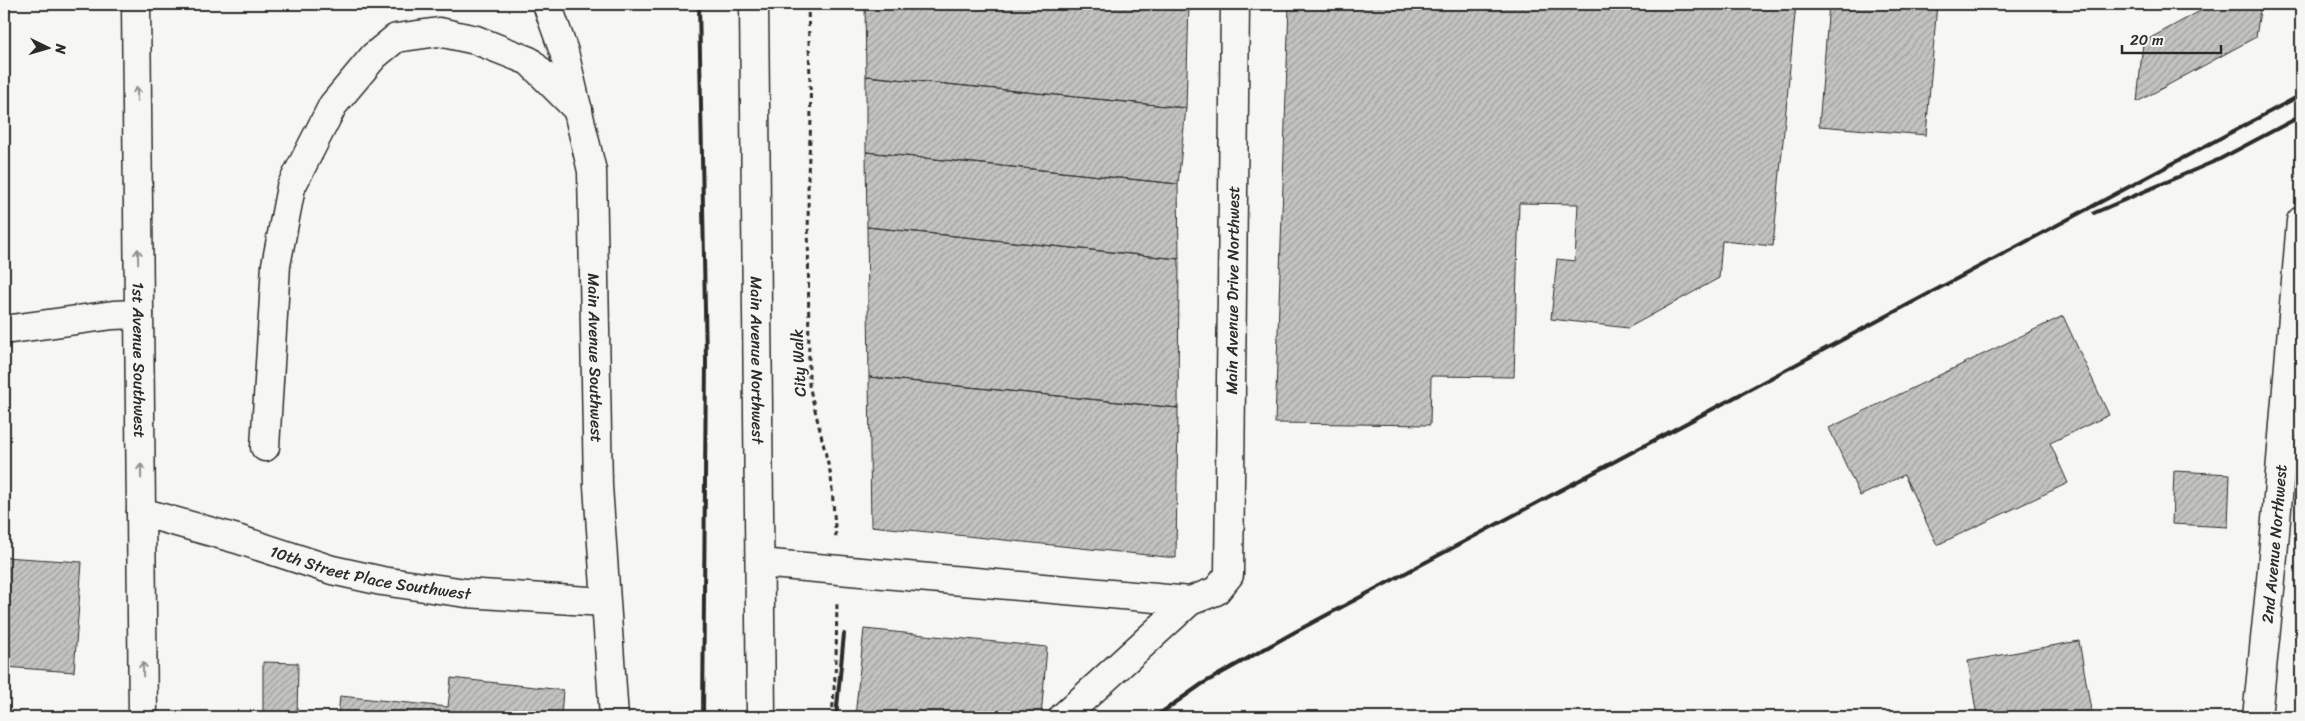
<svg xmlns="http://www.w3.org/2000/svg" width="2305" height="721" font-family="Sriracha,sans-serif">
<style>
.building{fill:url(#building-hatch);stroke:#2b2b2b}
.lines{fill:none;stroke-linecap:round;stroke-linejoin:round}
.minor-casing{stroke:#2b2b2b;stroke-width:31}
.major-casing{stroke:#2b2b2b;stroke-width:31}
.path{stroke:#2b2b2b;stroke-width:3;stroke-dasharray:5 4;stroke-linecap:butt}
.minor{stroke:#f6f6f2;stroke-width:28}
.major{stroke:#f6f6f2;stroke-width:28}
.rail{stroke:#2b2b2b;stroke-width:4}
.oneway{stroke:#90908e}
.labels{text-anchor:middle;stroke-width:4;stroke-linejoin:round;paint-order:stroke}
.street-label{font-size:16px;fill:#2b2b2b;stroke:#f6f6f2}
</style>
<defs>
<pattern id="building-hatch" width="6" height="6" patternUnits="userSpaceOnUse" patternTransform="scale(1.25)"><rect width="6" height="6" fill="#c3c3c0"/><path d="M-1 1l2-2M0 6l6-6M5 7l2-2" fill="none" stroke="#9f9f9c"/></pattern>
</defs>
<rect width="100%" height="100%" fill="#f6f6f2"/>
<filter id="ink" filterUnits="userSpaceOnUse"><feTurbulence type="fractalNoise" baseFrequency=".02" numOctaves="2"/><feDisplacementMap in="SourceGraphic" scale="10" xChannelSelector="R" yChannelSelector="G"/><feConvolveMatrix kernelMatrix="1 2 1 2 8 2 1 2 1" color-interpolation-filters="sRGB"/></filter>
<g filter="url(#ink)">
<path class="building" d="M 865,4 L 1189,4 L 1186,108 L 866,76 Z
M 1289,4 L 1796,4 L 1773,246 L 1722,241 L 1719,278 L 1628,328 L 1551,319 L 1557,259 L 1575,261 L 1578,204 L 1519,203 L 1514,377 L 1431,376 L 1430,425 L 1275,423 Z
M 1829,4 L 1937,4 L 1926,135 L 1819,126 Z
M 2213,4 L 2261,4 L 2256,37 L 2137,102 L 2143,42 Z
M 866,76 L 1186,108 L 1178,184 L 866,152 Z
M 866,152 L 1178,184 L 1179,259 L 867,227 Z
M 867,227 L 1179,259 L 1178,408 L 869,377 Z
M 2063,316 L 2109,415 L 2050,443 L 2068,483 L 1937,545 L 1904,475 L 1860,496 L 1829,428 Z
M 869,377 L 1178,408 L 1176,558 L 871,526 Z
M 2174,471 L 2230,474 L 2228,527 L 2172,524 Z
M 4,557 L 82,562 L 74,672 L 4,667 Z
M 864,629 L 1047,647 L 1041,717 L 979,717 L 945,714 L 945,717 L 855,717 Z
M 2079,641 L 2092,716 L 1977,717 L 1968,661 Z
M 263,662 L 298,663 L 297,717 L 263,717 Z
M 451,678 L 563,690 L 561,717 L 338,717 L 340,696 L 448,707 Z"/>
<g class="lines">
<g class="minor-casing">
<g id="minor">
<path id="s1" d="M 547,4 L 564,52 L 592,171 L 598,486 L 614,717"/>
<path id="s2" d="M 754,4 L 761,717"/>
<path d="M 4,330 L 113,315 L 139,314"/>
<path d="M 265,447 L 276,265 L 291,187 L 333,105 L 374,56 L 396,38 L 439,32 L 476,40 L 529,61 L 578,110"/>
<path id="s3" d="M 141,512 L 237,539 L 332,570 L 382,581 L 466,593 L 604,602"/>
<path id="s4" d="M 760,563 L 1190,601 L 1216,591 L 1229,575 L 1235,4"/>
<path d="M 1063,717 L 1190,601"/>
</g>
</g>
<g class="major-casing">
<g id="major">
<path id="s5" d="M 136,4 L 143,717"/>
<path id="s6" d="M 2257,717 L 2271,580 L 2301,221"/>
</g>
</g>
<path class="path" d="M 808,4 L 811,120 L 808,174 L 809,385 L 831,476 L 836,539
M 832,717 L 836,661 L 837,601"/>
<use href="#minor" class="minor"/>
<use href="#major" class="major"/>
<path class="rail" d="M 699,4 L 706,360 L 703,717
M 2094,213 L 2220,159 L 2301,116
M 836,717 L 844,634
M 1155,717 L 1202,684 L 1293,633 L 2301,95"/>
</g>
<defs><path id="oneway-shaft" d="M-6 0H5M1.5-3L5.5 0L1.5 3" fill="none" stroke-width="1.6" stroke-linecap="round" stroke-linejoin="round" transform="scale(1.25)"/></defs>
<g class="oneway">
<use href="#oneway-shaft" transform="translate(137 94) rotate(-91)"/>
<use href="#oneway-shaft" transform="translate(138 256) rotate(-91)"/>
<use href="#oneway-shaft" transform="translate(141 471) rotate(-91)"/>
<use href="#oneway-shaft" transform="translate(143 669) rotate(-91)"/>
</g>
</g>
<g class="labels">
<g class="street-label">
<text dy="6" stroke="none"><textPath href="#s4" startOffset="765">Main Avenue Drive Northwest</textPath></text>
<text dy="6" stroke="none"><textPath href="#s1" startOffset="360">Main Avenue Southwest</textPath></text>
<text dy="6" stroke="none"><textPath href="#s2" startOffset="356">Main Avenue Northwest</textPath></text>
<text dy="6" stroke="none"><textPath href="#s5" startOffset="356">1st Avenue Southwest</textPath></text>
<text transform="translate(798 363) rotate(-93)" y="6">City Walk</text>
<text dy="6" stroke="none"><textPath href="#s6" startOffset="174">2nd Avenue Northwest</textPath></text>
<text dy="6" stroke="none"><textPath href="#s3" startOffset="238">10th Street Place Southwest</textPath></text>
</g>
</g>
<rect width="2305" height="721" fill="none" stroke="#f6f6f2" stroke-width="20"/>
<rect x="10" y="10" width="2285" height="701" fill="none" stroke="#2b2b2b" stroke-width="2" filter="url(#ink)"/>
<g transform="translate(48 48) rotate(95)" stroke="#f6f6f2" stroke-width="4" paint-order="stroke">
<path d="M0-4L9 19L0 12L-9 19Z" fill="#2b2b2b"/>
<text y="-8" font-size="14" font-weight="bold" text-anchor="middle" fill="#2b2b2b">N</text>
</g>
<path d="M2122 45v8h99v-8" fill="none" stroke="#2b2b2b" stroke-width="2.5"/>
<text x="2130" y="45" font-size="15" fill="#2b2b2b" stroke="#f6f6f2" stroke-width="4" paint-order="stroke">20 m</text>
</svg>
